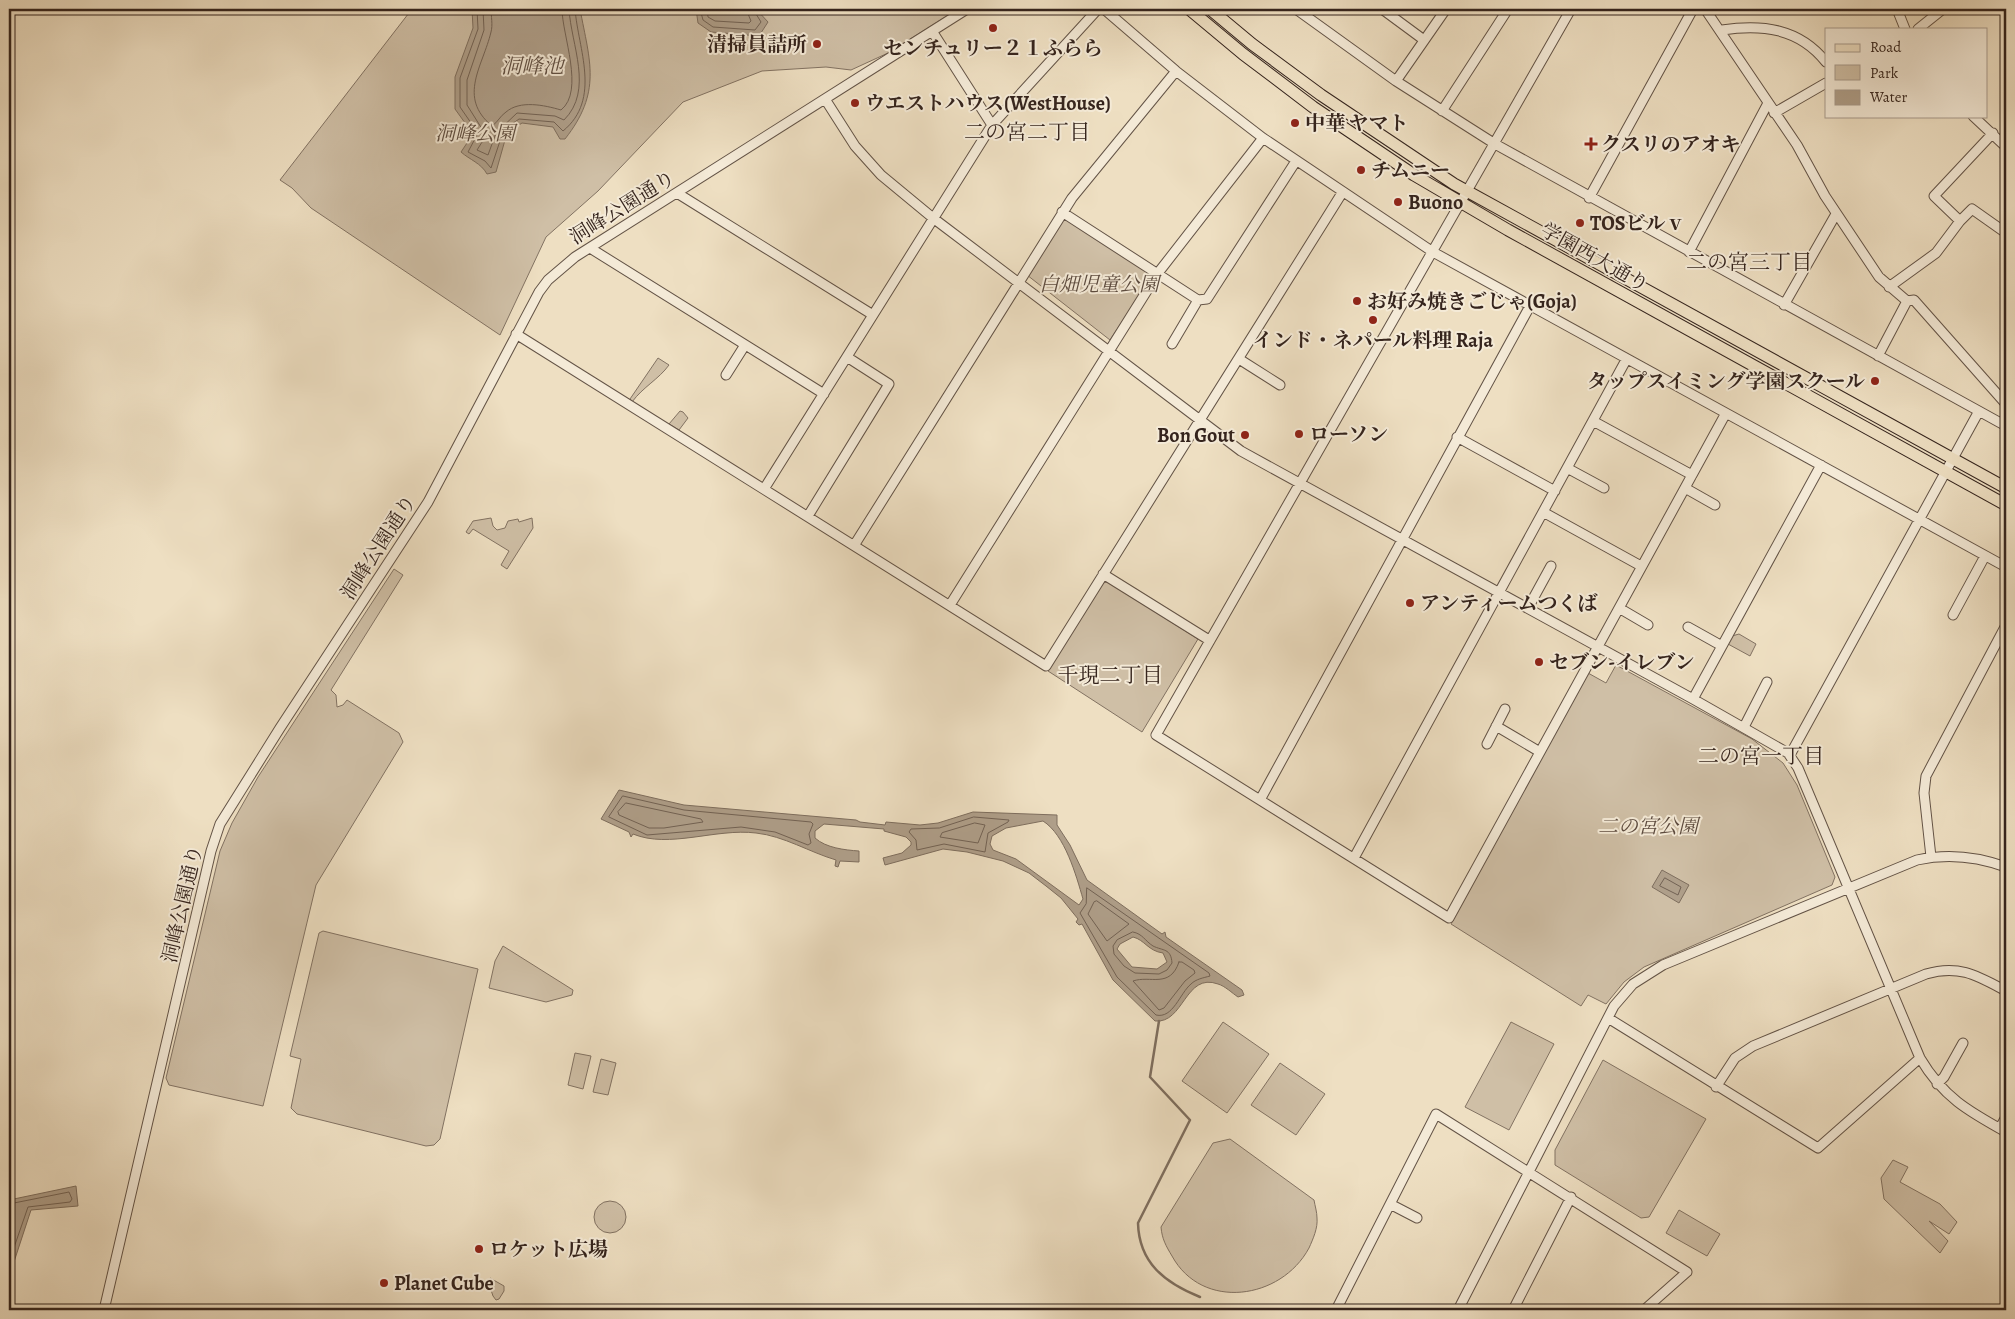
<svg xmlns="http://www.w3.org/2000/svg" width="2015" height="1319" font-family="Alegreya,'Noto Serif JP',serif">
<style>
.green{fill:#cfbfa6;stroke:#827262}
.water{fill:#af9f8a;stroke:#7e6e5e;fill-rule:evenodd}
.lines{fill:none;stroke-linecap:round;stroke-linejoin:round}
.shore{stroke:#726254;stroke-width:1}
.stream{stroke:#7e6e5e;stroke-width:2.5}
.minor-casing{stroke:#635346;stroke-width:11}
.major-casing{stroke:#35241d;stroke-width:13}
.minor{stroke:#f4ead7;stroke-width:9}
.major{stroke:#eedfc2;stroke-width:11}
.poi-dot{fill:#8f2418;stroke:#f4ead7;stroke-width:2}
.labels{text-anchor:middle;stroke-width:4;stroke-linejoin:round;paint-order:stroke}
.poi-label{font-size:20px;font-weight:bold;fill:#35241d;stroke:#f4ead7;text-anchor:start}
.park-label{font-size:20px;font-style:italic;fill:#5c4b3f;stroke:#f4ead7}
.street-label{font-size:20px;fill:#35241d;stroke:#f4ead7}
.water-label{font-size:21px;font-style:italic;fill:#604f43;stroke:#f4ead7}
.neighbourhood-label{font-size:21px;fill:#35241d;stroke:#f4ead7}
</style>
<rect width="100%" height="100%" fill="#eedfc2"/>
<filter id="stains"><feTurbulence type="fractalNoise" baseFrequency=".004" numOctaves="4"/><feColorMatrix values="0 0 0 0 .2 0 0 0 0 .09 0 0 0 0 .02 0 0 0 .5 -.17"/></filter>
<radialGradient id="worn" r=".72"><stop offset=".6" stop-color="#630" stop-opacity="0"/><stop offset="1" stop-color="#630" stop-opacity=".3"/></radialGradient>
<path class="green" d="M 412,9 L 958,9 L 888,53 L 851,70 L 826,67 L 762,71 L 683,102 L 598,191 L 546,237 L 500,335 L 311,208 L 292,188 L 280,180 Z
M 1067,219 L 1150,270 L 1152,276 L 1110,340 L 1027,275 L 1062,220 Z
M 658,358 L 669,365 C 659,379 643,387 632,402 L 630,399 Z
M 680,411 L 683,412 L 688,418 L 679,430 L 669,424 Z
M 491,518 L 493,526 L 497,530 L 505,528 L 508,521 L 518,519 L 519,522 L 532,518 L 533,528 L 507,569 L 501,565 L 509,551 L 473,529 L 469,534 L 466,532 L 473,521 Z
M 394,569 L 403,575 L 331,690 L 336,695 L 337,707 L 343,705 L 347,700 L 399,733 L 403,742 L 316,885 L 263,1106 L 169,1085 L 166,1078 L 220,851 L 232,823 L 258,777 Z
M 1108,582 L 1198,639 L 1142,732 L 1048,671 L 1102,583 Z
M 1739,634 L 1756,644 L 1750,656 L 1728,644 L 1732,636 Z
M 1616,665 L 1752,739 L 1783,763 L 1797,785 L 1835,877 L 1832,885 L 1644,967 L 1624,982 L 1606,1004 L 1588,995 L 1581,1006 L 1451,924 L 1588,673 L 1606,683 Z
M 323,931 L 478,969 L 440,1139 L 434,1145 L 426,1146 L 297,1114 L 291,1108 L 301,1059 L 290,1056 L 319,933 Z
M 503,946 L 573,990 L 572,995 L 546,1002 L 489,988 L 495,961 Z
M 1223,1022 L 1269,1054 L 1227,1113 L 1182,1081 Z
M 1511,1022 L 1554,1044 L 1509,1130 L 1465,1107 Z
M 575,1053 L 591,1056 L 583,1089 L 568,1085 Z
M 601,1059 L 616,1063 L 608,1095 L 593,1092 Z
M 1603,1060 L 1706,1119 L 1649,1217 L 1641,1218 L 1555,1165 L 1555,1150 Z
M 1280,1063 L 1325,1094 L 1296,1135 L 1251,1105 Z
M 1230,1139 L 1314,1200 C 1315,1206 1317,1212 1317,1218 C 1318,1228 1313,1239 1309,1248 C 1281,1300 1202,1311 1172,1256 C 1166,1246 1162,1239 1161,1227 L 1213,1143 Z
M 1893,1160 L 1908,1167 L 1900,1182 L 1940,1204 L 1957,1222 L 1949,1234 L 1929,1221 L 1948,1241 L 1940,1253 L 1884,1199 L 1881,1178 Z
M594 1217a16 16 0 1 1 32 0a16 16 0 1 1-32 0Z
M 1679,1210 L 1720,1234 L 1707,1256 L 1666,1233 Z
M 490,1278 L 504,1286 L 504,1291 L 499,1299 L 496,1300 L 493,1296 L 488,1281 Z"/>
<path class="water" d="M 472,9 L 580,9 C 590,62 602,92 565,139 L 560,139 L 553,127 L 522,123 L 516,127 L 513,139 L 505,140 L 496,172 L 487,174 C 481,163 470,160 461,152 L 473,134 L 455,109 L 455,77 L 473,28 Z
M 696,9 L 756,9 L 768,22 L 759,36 L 711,32 L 698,23 Z
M 619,790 L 684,805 L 856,820 L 860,822 L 885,825 L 886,822 L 920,825 L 938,823 L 973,812 L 1057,815 L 1057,825 L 1070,845 L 1087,880 L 1162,934 L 1165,932 L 1166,937 L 1242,990 L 1244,995 L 1238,997 C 1232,993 1225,986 1218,984 C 1185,972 1184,1024 1155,1021 L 1113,980 L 1082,924 L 1079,925 L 1076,922 L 1078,919 L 1061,898 L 1046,886 L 1029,873 L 1003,861 L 967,852 L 943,849 L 885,865 L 883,858 L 902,853 L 911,845 L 911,842 L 906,837 L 884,831 L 884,829 L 824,824 L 815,831 L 815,838 C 826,848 845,850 859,851 L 859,862 L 840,861 L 838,867 L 835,866 L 836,860 C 809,852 784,836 756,833 C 716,828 669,849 633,834 L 631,837 L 629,832 L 601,819 ZM 1043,821 C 1065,835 1076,875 1083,899 L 1079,905 L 1016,859 L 993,850 L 990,844 L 992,836 L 1006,828 ZM 1133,937 C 1145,940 1148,951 1163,953 L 1167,962 L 1157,969 L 1132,967 L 1117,949 L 1120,944 Z
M 1662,870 L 1689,885 L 1679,903 L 1652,887 Z
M 76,1186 L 78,1206 L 31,1210 L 9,1277 L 9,1200 Z"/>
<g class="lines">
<path class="shore" d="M 477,9 L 478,29 L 460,78 L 460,107 L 478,133 L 468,152 L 485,161 L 491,168 L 501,138 L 509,134 L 512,124 L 519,119 L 554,122 L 563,131 C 602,99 578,49 575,9
M 483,9 L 484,30 L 467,80 L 467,105 L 484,132 L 484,139 L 477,150 L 488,155 L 496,133 L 517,113 L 555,116 L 564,120 C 594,90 571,45 569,9
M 491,9 C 491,16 493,25 491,32 C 483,66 457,97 492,126 C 498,122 500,116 506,112 C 520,100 544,105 561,110 C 585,91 562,35 562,9
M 700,9 L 703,20 L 713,27 L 755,30 L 761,22 L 753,9
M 707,9 L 708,17 L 715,21 L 749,23 L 751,21 L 746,9
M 623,796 L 684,810 L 811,822 L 813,824 L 809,834 L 811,843 L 808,845 L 775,832 L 741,827 L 647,835 L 609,817 Z
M 626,803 L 701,819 L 703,822 L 664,828 L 649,828 L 619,815 L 618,812 Z
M 974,817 L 1009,820 L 1008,822 L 988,833 L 985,852 L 944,844 L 917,850 L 916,840 L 909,832 L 911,829 L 939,828 Z
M 975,823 L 985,825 L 978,843 L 940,837 L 942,833 Z
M 1665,878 L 1681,887 L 1678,895 L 1660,886 Z
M 1087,888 L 1209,973 L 1210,976 C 1203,978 1196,979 1191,984 C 1180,993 1173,1019 1156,1015 L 1117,977 L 1080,913 L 1086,904 Z
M 1097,901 L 1129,924 L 1107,941 L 1088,914 L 1094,902 Z
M 1133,932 C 1143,934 1145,941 1153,946 C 1163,951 1171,948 1172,963 L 1167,970 L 1159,974 L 1135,973 L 1124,966 L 1114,954 L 1113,946 L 1117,940 Z
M 1179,962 L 1182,962 L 1194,970 L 1195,973 L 1185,981 L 1164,1008 L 1159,1010 L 1133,981 C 1150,975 1170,989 1179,962 Z
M 9,1204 L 69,1192 L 72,1199 L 70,1202 L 28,1207 L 9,1262"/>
<path class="stream" d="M 1159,1021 L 1150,1077 L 1190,1120 L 1138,1223 C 1139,1263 1165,1283 1200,1297"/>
<g class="minor-casing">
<path id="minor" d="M 1104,9 L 1176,71 L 1263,138 L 1433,252 L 2006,567
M 1296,9 L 1396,81 L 1495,144 L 2006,426
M 1382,9 L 1424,40
M 1571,9 L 1156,735 L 1449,918 L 1726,413
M 1705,9 L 1797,145 L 1825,196 L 1879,277 L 1907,301 L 1878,356
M 1897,9 L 1905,29
M 1918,29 L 1943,9
M 1722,30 C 1762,24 1799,28 1826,62
M 932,31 L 992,125
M 1396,81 L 1446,9
M 825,99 L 855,146 L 881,175 L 933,218 L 1241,451 L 1693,699 L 1788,753 L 1798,768 L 1920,1058 C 1943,1097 1968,1111 2006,1132
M 1442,111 L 1508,9
M 1774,113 L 1826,83
M 1973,116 L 2006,147
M 677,193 L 873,315
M 1589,198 L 1693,9
M 1062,212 L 1198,300 L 1207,299 L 1296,161
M 1960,221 L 1972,209 L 2006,233
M 590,248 L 824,394
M 1689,252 L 1768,103
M 1889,287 L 1936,253 L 1960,221 L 1934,196 L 1993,133
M 1907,301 L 1914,300 L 2006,404
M 1784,305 L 1836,214
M 516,334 C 693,444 870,554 1046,666 L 1342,193
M 1172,344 L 1198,300
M 1239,359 L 1280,385
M 726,375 L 745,345
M 1593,421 L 1692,475
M 1457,437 L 1555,491
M 1567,468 L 1604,488
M 1685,488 L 1715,505
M 764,489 L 992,125 L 1098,9
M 1543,512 L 1641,566
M 808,516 L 889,384 L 847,357
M 855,544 L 1072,198 L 1176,71
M 1103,574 L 1209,640
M 950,605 L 1158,273 L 1263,138
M 1528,608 L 1551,566
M 1619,608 L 1648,625
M 1953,615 L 1985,556
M 1688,627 L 1722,646
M 1693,699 L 1821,465
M 1496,726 L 1540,752
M 1744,727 L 1767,682
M 1487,744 L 1505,709
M 1790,755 L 1979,411
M 1260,800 L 1530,306
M 1931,857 L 1924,793 L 1926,776 L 2006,625
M 1354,858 L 1626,360
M 1608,1018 L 1818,1148 L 1920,1058
M 1937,1084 L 1944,1077 L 1963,1043
M 1716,1087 L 1735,1058 L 1753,1046 L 1926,974 C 1959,964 1978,976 2006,991
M 2000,1128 L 2006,1117
M 1390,1204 L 1417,1218
M 104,1310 L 211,851 L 220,824 L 280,728 L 428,502 L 539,292 L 548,280 L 575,257 L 967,9
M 1336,1310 L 1436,1114 L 1687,1272 L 1644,1310
M 1458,1310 L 1614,1006 L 1633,984 L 1663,965 L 1917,860 C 1948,853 1976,856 2006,867
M 1513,1310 L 1571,1197"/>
</g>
<g class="major-casing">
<path id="major" d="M 1189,9 L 1243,54 L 1313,107 L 1414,175 L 1508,230 L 2006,505
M 1210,9 L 1252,44 L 1321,95 L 1454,184 L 2006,488"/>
</g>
<use href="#minor" class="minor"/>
<use href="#major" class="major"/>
</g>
<g class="poi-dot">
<circle cx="993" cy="28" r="5"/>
<circle cx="817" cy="44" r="5"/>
<circle cx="855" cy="103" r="5"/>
<circle cx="1295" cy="123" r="5"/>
<path d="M1588.5 136.5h5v5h5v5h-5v5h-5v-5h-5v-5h5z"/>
<circle cx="1361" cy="170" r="5"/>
<circle cx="1398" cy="202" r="5"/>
<circle cx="1580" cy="223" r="5"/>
<circle cx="1357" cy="301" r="5"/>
<circle cx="1373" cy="320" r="5"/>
<circle cx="1875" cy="381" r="5"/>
<circle cx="1299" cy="434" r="5"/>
<circle cx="1245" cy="435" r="5"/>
<circle cx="1410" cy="603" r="5"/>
<circle cx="1539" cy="662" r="5"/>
<circle cx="479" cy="1249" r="5"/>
<circle cx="384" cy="1283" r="5"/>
</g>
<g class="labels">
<g class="poi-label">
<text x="807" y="51" text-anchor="end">清掃員詰所</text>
<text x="993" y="55" text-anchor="middle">センチュリー２１ふらら</text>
<text x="865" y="110">ウエストハウス(WestHouse)</text>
<text x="1305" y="130">中華 ヤマト</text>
<text x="1601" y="151">クスリのアオキ</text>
<text x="1371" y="177">チムニー</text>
<text x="1408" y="209">Buono</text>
<text x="1590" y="230">TOSビルⅴ</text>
<text x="1367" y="308">お好み焼きごじゃ(Goja)</text>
<text x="1373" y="347" text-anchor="middle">インド・ネパール料理 Raja</text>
<text x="1865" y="388" text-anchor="end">タップスイミング学園スクール</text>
<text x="1309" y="441">ローソン</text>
<text x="1235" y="442" text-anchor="end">Bon Gout</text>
<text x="1420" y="610">アンティームつくば</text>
<text x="1549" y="669">セブン-イレブン</text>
<text x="489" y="1256">ロケット広場</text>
<text x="394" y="1290">Planet Cube</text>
</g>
<g class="park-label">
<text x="475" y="140">洞峰公園</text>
<text x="1099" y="291">白畑児童公園</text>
<text x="1648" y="833">二の宮公園</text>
</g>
<g class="street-label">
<text transform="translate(622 207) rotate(-32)" y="7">洞峰公園通り</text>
<text transform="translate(1595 257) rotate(29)" y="7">学園西大通り</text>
<text transform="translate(378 547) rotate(-57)" y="7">洞峰公園通り</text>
<text transform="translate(182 904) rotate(-77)" y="7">洞峰公園通り</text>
</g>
<g class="water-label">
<text x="532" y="73">洞峰池</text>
</g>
<g class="neighbourhood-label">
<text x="1027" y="139">二の宮二丁目</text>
<text x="1749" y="269">二の宮三丁目</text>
<text x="1110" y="682">千現二丁目</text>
<text x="1761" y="763">二の宮一丁目</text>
</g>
</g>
<rect width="2015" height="1319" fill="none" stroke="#eedfc2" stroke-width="30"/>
<rect x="10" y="10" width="1995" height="1299" fill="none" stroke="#35241d" stroke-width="2.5"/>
<rect x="15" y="15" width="1985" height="1289" fill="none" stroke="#35241d"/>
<rect x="1825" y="28" width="162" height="90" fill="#f4ead7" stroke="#a89b8d"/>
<rect x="1835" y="44" width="25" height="8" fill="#eedfc2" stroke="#a89b8d"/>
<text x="1870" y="52" font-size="15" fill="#35241d">Road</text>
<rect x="1835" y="65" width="25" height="15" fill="#cfbfa6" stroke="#a89b8d"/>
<text x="1870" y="78" font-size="15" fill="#35241d">Park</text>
<rect x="1835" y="90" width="25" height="15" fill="#af9f8a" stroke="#a89b8d"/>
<text x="1870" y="102" font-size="15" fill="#35241d">Water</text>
<rect width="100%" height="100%" filter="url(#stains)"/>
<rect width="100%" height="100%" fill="url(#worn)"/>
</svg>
